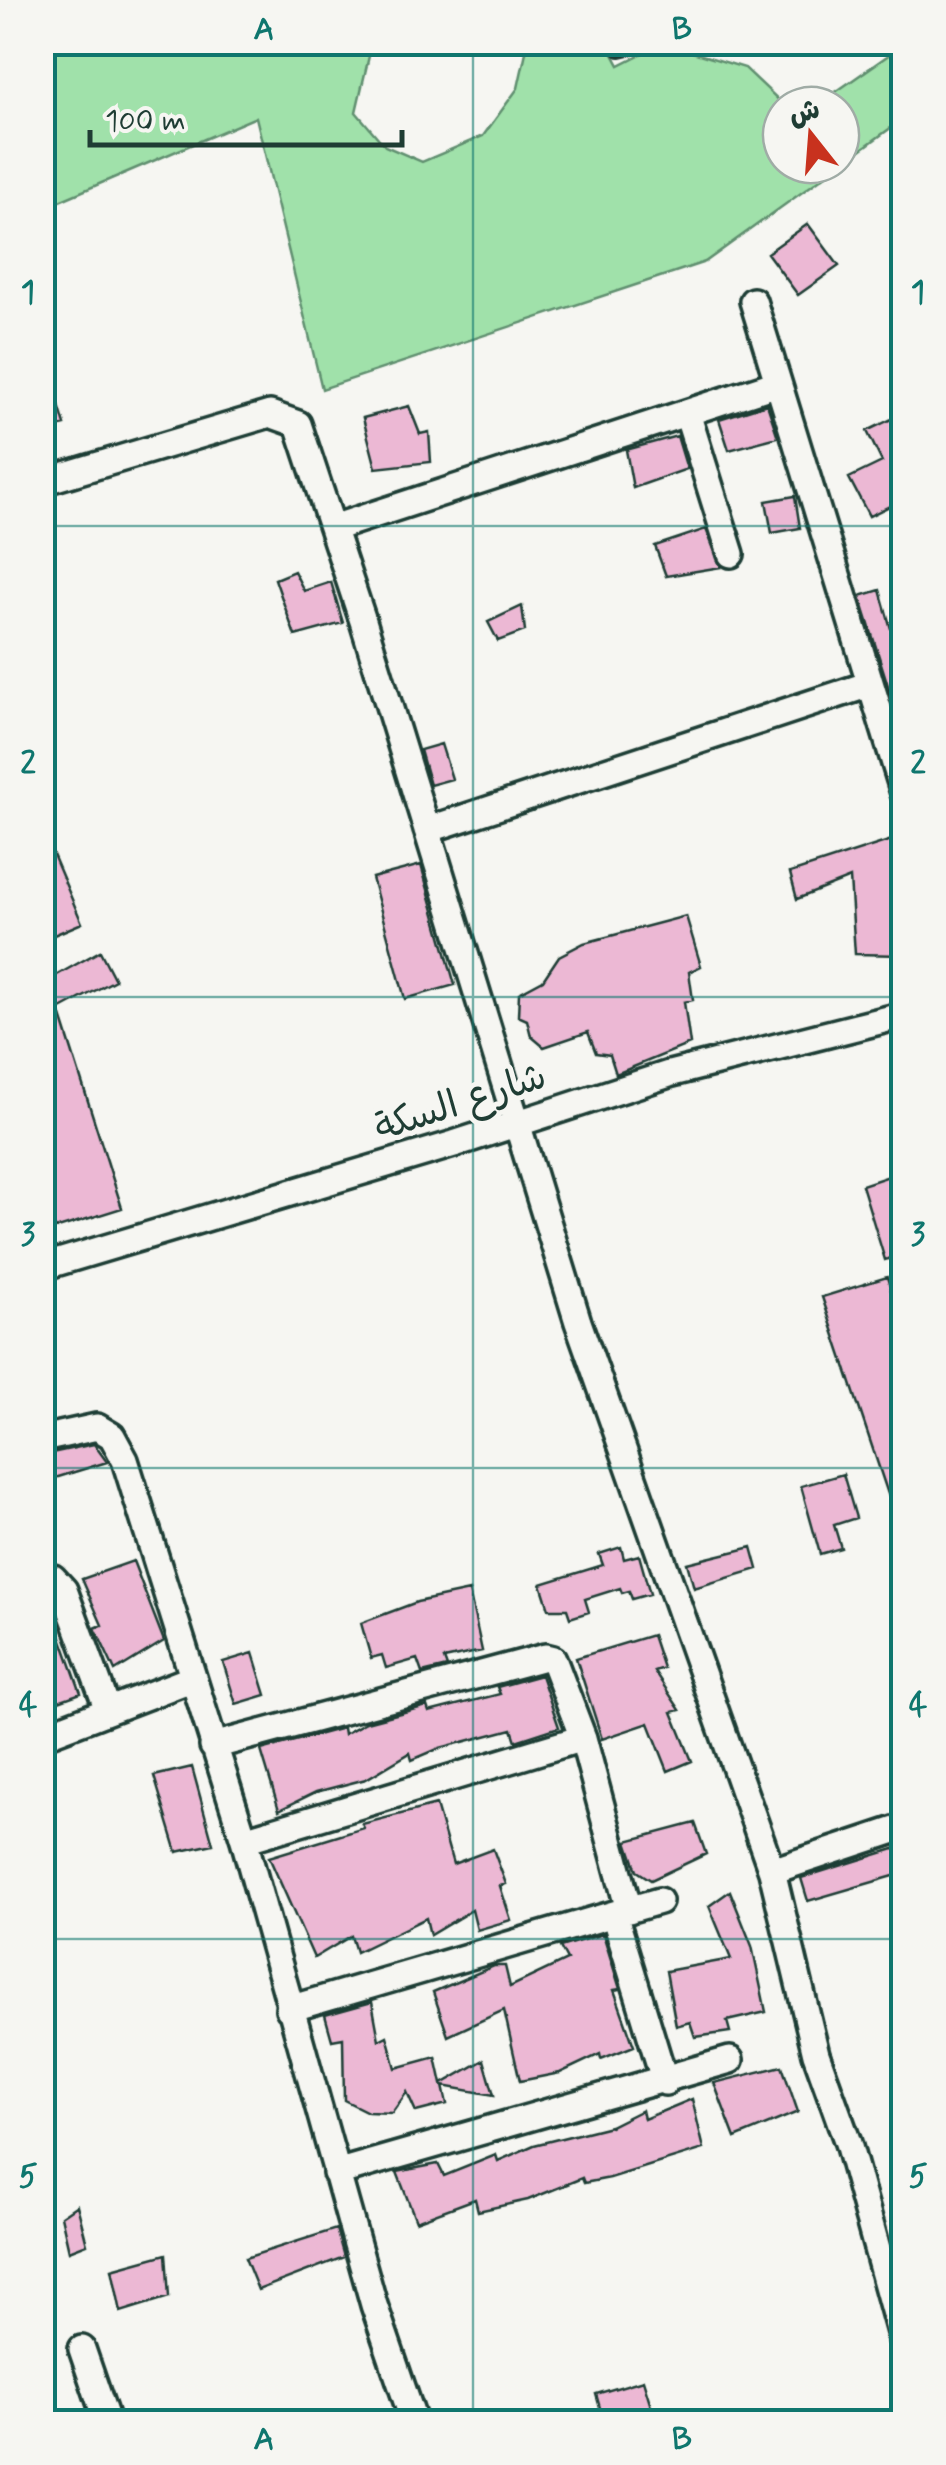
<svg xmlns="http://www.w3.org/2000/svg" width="946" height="2465" font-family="Mynerve,'Playpen Sans Arabic',sans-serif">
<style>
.green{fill:#a0e1aa;stroke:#608f6f;stroke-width:2.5}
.building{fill:#ecb8d4;stroke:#1f3d34;stroke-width:2.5}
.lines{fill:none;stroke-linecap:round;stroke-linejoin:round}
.lane-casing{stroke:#1f3d34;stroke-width:20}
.street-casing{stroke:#1f3d34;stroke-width:32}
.lane{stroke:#f6f6f2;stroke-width:12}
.street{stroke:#f6f6f2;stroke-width:25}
.grid{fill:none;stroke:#0f766e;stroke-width:2.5;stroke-opacity:0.55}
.labels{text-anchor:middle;stroke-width:10;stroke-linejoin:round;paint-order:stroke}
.street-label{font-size:38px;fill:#1f3d34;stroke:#f6f6f2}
.neatline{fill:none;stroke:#0f766e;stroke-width:4}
.grid-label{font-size:32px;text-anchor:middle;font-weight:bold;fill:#0f766e}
</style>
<rect width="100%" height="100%" fill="#f6f6f2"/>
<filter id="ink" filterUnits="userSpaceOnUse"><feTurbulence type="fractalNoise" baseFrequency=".01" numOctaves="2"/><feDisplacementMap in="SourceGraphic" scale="20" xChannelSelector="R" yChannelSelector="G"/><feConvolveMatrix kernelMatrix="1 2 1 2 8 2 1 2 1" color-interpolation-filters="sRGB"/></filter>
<g filter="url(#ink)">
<path class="green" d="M 43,42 L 372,43 L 356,112 L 385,146 L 422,162 L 483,136 L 518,88 L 528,43 L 607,43 L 619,65 L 663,43 L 745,68 L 784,105 L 781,165 L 840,165 L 705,262 L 322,389 L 256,117 L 43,208 Z
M 903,45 L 903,119 L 841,164 L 841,105 L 817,105 Z"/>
<path class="building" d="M 808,224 L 839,266 L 798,295 L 767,253 Z
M 42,366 L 47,366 L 65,425 L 42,430 Z
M 767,404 L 778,437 L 729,450 L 719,419 Z
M 409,406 L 420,434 L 429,432 L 431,462 L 376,468 L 363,418 Z
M 904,413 L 904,442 L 897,444 L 904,457 L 904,499 L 869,516 L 849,478 L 882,462 L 867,431 Z
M 677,436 L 687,469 L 633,488 L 626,450 Z
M 795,496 L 800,528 L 772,533 L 766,501 Z
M 706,529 L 721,567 L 666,576 L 655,546 Z
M 294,571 L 304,591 L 331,582 L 343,623 L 295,636 L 275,579 Z
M 880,590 L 904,675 L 904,709 L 896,711 L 860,596 Z
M 522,606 L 525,631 L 498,641 L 488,622 Z
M 441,744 L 452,779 L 430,785 L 420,750 Z
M 43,831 L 82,923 L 42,940 L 42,831 Z
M 904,836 L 904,955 L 855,954 L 850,878 L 797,899 L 790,873 Z
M 421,865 L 455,985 L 405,999 L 372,878 Z
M 686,916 L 701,966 L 689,972 L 693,1000 L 684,1002 L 690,1044 L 616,1074 L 610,1055 L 596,1053 L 588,1032 L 544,1047 L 531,1036 L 527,1020 L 518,1016 L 519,993 L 543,980 L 559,956 L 584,943 Z
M 100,951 L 115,980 L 59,1010 L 122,1208 L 55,1229 L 42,1188 L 42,969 L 50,979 Z
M 904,1171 L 904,1254 L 885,1260 L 862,1185 Z
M 887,1277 L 893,1297 L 904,1294 L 904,1529 L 900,1530 L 822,1297 Z
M 94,1444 L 107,1462 L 42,1482 L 42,1455 Z
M 843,1474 L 856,1518 L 834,1525 L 841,1548 L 820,1554 L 801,1486 Z
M 621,1547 L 624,1559 L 639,1555 L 650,1594 L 632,1599 L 629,1591 L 622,1593 L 620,1588 L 585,1599 L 589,1612 L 570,1618 L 567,1609 L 549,1609 L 541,1584 L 603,1565 L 599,1554 Z
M 752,1547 L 758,1569 L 694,1588 L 687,1563 Z
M 133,1561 L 164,1641 L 115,1671 L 95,1628 L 102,1625 L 82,1579 Z
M 469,1591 L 482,1651 L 444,1659 L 447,1667 L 422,1673 L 417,1659 L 386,1668 L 382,1655 L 371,1658 L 361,1623 L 417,1602 Z
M 652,1635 L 663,1668 L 654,1671 L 680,1710 L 672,1712 L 692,1761 L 668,1771 L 649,1723 L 602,1739 L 576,1658 Z
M 61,1637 L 81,1693 L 42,1707 L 42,1644 Z
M 253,1653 L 266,1695 L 236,1704 L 223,1662 Z
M 541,1675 L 559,1727 L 516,1741 L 512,1729 L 440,1748 L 412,1760 L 410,1753 L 366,1779 L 316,1792 L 279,1810 L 261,1750 L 343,1728 L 344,1734 L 366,1722 L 427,1706 L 429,1712 L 500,1694 L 497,1687 Z
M 192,1767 L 213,1844 L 177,1852 L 154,1776 Z
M 436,1805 L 453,1864 L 493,1849 L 506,1884 L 500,1886 L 511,1920 L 477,1930 L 472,1910 L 430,1935 L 426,1918 L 356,1952 L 351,1936 L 314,1958 L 269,1857 L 364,1828 L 362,1824 Z
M 695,1823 L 706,1854 L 651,1880 L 637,1871 L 627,1841 Z
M 904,1846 L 904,1873 L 808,1901 L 801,1878 Z
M 730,1891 L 752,1946 L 766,2012 L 727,2021 L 730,2032 L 695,2037 L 690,2022 L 676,2026 L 666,1971 L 731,1959 L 709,1906 Z
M 603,1934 L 620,1989 L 614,1990 L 634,2046 L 601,2059 L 600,2054 L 560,2073 L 520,2081 L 504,2010 L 448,2036 L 433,1992 L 494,1966 L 505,1966 L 510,1987 L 567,1960 L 560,1947 Z
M 372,2002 L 379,2040 L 387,2036 L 396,2068 L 436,2057 L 442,2084 L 484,2060 L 494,2095 L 443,2086 L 447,2104 L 416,2112 L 407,2092 L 392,2113 L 368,2112 L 344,2100 L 343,2038 L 332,2040 L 325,2015 Z
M 782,2066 L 798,2112 L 735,2138 L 714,2083 Z
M 692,2099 L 704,2149 L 610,2178 L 584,2183 L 582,2178 L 528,2200 L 478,2211 L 475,2199 L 416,2221 L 397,2172 L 438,2164 L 444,2176 L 496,2155 L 498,2161 L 534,2145 L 610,2126 L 642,2110 L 644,2119 Z
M 77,2205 L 87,2244 L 69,2251 L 61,2216 Z
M 336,2229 L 344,2257 L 258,2290 L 245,2258 Z
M 166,2254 L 169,2297 L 121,2312 L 112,2269 Z
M 643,2380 L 656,2422 L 611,2422 L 608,2413 L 602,2415 L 596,2394 Z"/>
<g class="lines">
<g class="lane-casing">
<path id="lane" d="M 618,42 L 620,48 L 646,42"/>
</g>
<g class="street-casing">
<path id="street" d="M 753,301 L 904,793
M 687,413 L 731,554
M 42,482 L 270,414 L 298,424 L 363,621 L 578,1322 L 772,1871 L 816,2054 L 848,2143 L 904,2347
M 333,528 L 778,383
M 427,830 L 870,684
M 42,1267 L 454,1144 L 669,1074 L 904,1015
M 42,1439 L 97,1427 L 112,1436 L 125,1460 L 244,1840 L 374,2305 L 414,2422
M 42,1578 L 53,1578 L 64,1590 L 108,1710
M 42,1736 L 191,1679
M 213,1746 L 545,1657 L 553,1659 L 583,1738 L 629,1910
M 244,1840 L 583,1738
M 772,1871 L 904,1827
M 614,1914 L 659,1901
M 289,2009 L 614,1914 L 665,2082
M 336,2173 L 730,2060
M 82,2349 L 107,2422"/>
</g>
<use href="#lane" class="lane"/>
<use href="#street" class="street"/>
</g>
</g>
<path class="grid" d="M 473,42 L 473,2422M 42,526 L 904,526M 42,997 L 904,997M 42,1468 L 904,1468M 42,1939 L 904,1939"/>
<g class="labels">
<g class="street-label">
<text transform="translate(460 1101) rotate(-18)" y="13">شارع السكة</text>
</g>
</g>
<rect width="946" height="2465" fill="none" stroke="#f6f6f2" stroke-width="110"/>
<g transform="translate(811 135) rotate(343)"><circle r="48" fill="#f6f6f2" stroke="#a0aca6" stroke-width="2.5"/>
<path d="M0-8L18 38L0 25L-18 38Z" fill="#c8321e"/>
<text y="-15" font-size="28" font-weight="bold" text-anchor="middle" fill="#1f3d34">ش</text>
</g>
<path d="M90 130v15h312v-15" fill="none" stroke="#1f3d34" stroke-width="5"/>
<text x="105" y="130" font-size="30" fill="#1f3d34" stroke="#f6f6f2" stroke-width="8" paint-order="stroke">100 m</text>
<rect x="55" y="55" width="836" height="2355" class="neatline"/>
<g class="grid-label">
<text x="264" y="39">A</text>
<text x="682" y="39">B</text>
<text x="28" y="302">1</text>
<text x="918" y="302">1</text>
<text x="28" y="773">2</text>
<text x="918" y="773">2</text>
<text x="28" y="1244">3</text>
<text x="918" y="1244">3</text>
<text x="28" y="1715">4</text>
<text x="918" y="1715">4</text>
<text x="28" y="2186">5</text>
<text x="918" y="2186">5</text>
<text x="264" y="2449">A</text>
<text x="682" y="2449">B</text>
</g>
</svg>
